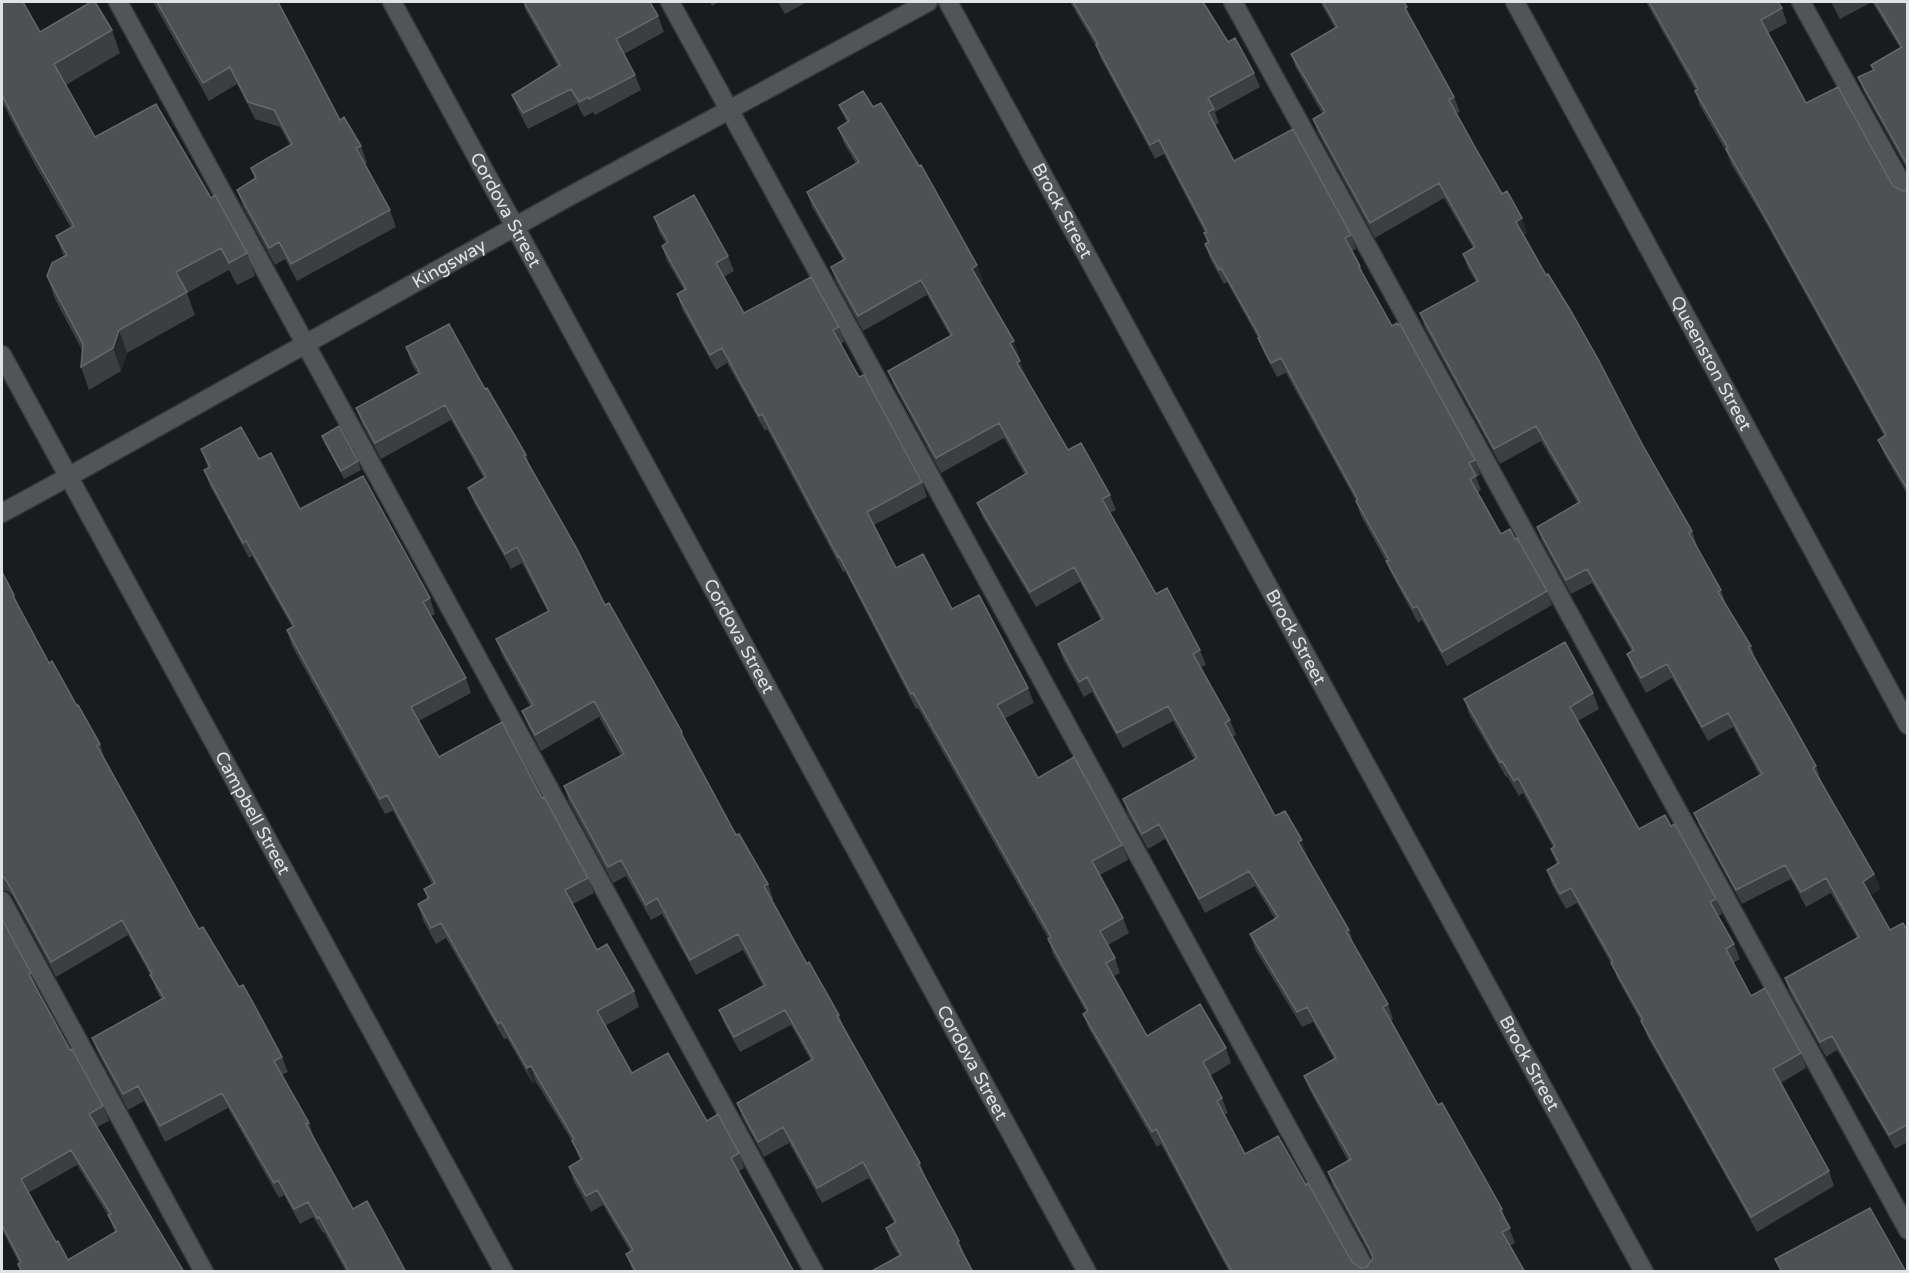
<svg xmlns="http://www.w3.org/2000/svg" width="1909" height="1273" font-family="'Varela Round',sans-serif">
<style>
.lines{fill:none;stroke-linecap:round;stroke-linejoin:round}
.minor-casing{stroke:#353637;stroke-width:21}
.minor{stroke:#525556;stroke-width:18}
.wall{fill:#3c3f40;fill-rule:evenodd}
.shaded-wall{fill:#27292a}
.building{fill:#4e5152;stroke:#656868;stroke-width:1.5;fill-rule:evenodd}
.labels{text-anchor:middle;stroke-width:5;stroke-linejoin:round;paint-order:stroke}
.street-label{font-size:18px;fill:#e0e2e3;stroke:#050606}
</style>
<rect width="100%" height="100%" fill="#191b1c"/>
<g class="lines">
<g class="minor-casing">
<g id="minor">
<path d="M 118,2 L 814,1272"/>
<path id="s1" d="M 392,2 L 1087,1272"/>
<path d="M 670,2 L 1367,1272"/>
<path id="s2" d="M 948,2 L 1644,1272"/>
<path d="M 1233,2 L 1908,1230"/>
<path id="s3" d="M 1515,2 L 1908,725"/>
<path d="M 1801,2 L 1908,195"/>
<path id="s4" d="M 2,355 L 504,1272"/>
<path id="s5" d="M 2,513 L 68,477 L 559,202 L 928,2"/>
<path d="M 2,901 L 204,1272"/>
</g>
</g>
<use href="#minor" class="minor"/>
</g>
<path class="wall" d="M 2,2 L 40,32 L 112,30 L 120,53 L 66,85 L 95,137 L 211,198 L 247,253 L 255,276 L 237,285 L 229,270 L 187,293 L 195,315 L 127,353 L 121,371 L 89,390 L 81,367 L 82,350 L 55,299 L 47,276 L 64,257 L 56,236 L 71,228 L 33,161 L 2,102 Z
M 153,2 L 278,2 L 340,120 L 361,146 L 367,163 L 365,164 L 390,210 L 396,227 L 297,281 L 285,259 L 275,265 L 243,207 L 237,190 L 255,179 L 251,168 L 290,145 L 280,127 L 255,119 L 237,84 L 209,101 Z
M 523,2 L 650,2 L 658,16 L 664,32 L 624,54 L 635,75 L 641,90 L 595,115 L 593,112 L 584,117 L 577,104 L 528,129 L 518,110 L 512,95 L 558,67 L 525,9 Z
M 710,2 L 719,2 L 712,6 Z
M 778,2 L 807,2 L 785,14 Z
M 1070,2 L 1203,2 L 1228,42 L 1254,73 L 1260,87 L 1215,112 L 1219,123 L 1215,126 L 1234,161 L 1351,235 L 1356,249 L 1352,251 L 1360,266 L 1364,277 L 1392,326 L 1475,460 L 1480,475 L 1476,477 L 1481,490 L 1478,492 L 1501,534 L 1515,539 L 1547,591 L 1552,605 L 1447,666 L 1422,620 L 1418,623 L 1392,575 L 1386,561 L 1361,516 L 1356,501 L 1286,373 L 1277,377 L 1264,353 L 1259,340 L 1227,282 L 1224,284 L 1210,259 L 1205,244 L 1207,243 L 1204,233 L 1205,233 L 1164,154 L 1155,159 L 1101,59 L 1097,48 Z
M 1320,2 L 1404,2 L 1411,19 L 1454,97 L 1460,112 L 1456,113 L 1476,149 L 1502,194 L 1527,233 L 1524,235 L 1692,531 L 1697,546 L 1696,546 L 1721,590 L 1726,605 L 1751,646 L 1756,660 L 1816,766 L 1821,781 L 1874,874 L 1880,889 L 1870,895 L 1890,930 L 1908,932 L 1908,1142 L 1895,1149 L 1837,1050 L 1826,1057 L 1790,993 L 1785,978 L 1857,938 L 1831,893 L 1806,907 L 1791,879 L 1742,904 L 1700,828 L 1694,813 L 1760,776 L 1733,727 L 1708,741 L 1672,678 L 1646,693 L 1633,669 L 1627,654 L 1632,652 L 1592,583 L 1571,594 L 1542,541 L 1537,527 L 1578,504 L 1541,441 L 1500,464 L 1425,328 L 1420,313 L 1476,282 L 1468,268 L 1463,254 L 1473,248 L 1444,198 L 1375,238 L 1318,133 L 1313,119 L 1322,113 L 1296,68 L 1291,54 L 1335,28 Z
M 1646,2 L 1778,2 L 1782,8 L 1787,23 L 1768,33 L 1806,103 L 1893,186 L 1902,191 L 1908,190 L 1908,496 L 1884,454 L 1878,440 L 1884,436 L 1761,214 L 1731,164 L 1727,153 L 1700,106 L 1695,91 L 1696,91 Z
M 1831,2 L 1908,2 L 1908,171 L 1864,92 L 1858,77 L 1873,70 L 1871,65 L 1900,48 L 1872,2 L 1840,19 Z
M 839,105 L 873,107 L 977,265 L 983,280 L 980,282 L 1019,356 L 1018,357 L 1026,376 L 1025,376 L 1068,450 L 1110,495 L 1116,510 L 1110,513 L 1156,594 L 1200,650 L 1206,665 L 1201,667 L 1230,720 L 1236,735 L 1232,737 L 1275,816 L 1307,854 L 1305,855 L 1349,930 L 1354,945 L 1388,1004 L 1393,1019 L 1391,1020 L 1438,1105 L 1502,1209 L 1515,1243 L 1510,1246 L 1525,1272 L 1229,1272 L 1161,1144 L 1157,1147 L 1089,1029 L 1083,1014 L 1086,1012 L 1053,954 L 1048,938 L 918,708 L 916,709 L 845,571 L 843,572 L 767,429 L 765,431 L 727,363 L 716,370 L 682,309 L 677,294 L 684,290 L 667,261 L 662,246 L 666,244 L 659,232 L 654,217 L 728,256 L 734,271 L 724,277 L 744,313 L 839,327 L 844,342 L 841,344 L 859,377 L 922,482 L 927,497 L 874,525 L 896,568 L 952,609 L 1028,688 L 1034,703 L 1004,719 L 1038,778 L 1122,845 L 1128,860 L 1100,875 L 1123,918 L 1129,933 L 1108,945 L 1115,958 L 1120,973 L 1114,976 L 1147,1036 L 1226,1048 L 1231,1063 L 1210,1076 L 1222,1098 L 1228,1113 L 1224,1115 L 1245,1154 L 1352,1262 L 1361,1268 L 1367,1267 L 1372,1258 L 1333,1187 L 1328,1172 L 1348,1161 L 1310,1091 L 1304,1076 L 1334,1059 L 1313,1022 L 1302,1027 L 1255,949 L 1250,934 L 1275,919 L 1255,886 L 1205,913 L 1165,839 L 1148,849 L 1128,814 L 1123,799 L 1194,759 L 1173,721 L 1123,748 L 1092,692 L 1084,697 L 1063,659 L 1058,644 L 1101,621 L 1080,582 L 1036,607 L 983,518 L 977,503 L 1025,475 L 1004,438 L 941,473 L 894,386 L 888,371 L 950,336 L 927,295 L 863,331 L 836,282 L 831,267 L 843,260 L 812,207 L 807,192 L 856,164 L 844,143 L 838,128 L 847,123 Z
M 406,347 L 485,389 L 526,455 L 530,466 L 605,605 L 682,732 L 685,741 L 736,835 L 768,884 L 773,899 L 772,900 L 807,964 L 839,1015 L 845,1030 L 920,1163 L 926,1179 L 959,1241 L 965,1256 L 899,1256 L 891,1243 L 886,1228 L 894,1223 L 869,1178 L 822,1203 L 789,1143 L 764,1157 L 743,1119 L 737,1103 L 811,1061 L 791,1025 L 740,1052 L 725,1025 L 719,1010 L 763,986 L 743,950 L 696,975 L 662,914 L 651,920 L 626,876 L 613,883 L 569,802 L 564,786 L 621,756 L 599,717 L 541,751 L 528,726 L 522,711 L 530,706 L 502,655 L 496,639 L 548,612 L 522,563 L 511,569 L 474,503 L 468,488 L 484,479 L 451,420 L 381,459 L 362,424 L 356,408 L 418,375 L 411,363 Z
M 322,436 L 358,461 L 361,470 L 344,479 L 325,444 Z
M 201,449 L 259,459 L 300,509 L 430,598 L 435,614 L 431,616 L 466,678 L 471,693 L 419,721 L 439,757 L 542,798 L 588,878 L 594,893 L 573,904 L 597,950 L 634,991 L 639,1007 L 605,1026 L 632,1073 L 707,1121 L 739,1153 L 744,1168 L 738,1172 L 794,1272 L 633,1272 L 626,1254 L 630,1251 L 603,1205 L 591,1212 L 574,1182 L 569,1167 L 580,1160 L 572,1141 L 536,1082 L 533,1084 L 507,1038 L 504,1039 L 446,938 L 436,944 L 423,920 L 418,904 L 427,899 L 424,889 L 432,884 L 393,811 L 385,814 L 292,646 L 287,630 L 292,627 L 252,556 L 249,558 L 210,486 L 204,470 L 208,468 Z
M 2,572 L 14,595 L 18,605 L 49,663 L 100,744 L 105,760 L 199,929 L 239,987 L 282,1057 L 288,1072 L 282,1075 L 309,1123 L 314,1138 L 353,1209 L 406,1272 L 346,1272 L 324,1232 L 323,1233 L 313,1217 L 300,1224 L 284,1195 L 279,1198 L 228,1108 L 165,1142 L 144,1101 L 128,1110 L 98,1053 L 92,1038 L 161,999 L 156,990 L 152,978 L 128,935 L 56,977 L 12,895 L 7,891 L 2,890 Z
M 1593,693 L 1599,709 L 1578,721 L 1639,829 L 1671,826 L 1716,899 L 1722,914 L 1718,916 L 1734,944 L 1740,959 L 1733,963 L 1751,996 L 1801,1053 L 1806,1068 L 1781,1083 L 1829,1171 L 1834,1186 L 1757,1232 L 1647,1036 L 1643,1025 L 1617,978 L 1613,967 L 1577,903 L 1566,909 L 1552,885 L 1547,870 L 1557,865 L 1551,849 L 1553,847 L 1523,793 L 1519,796 L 1507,776 L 1506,777 L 1469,714 L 1464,699 Z
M 2,919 L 31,973 L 37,989 L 36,989 L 70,1050 L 103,1106 L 109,1121 L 97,1127 L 184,1272 L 21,1272 L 18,1264 L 19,1263 L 2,1230 ZM 77,1165 L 109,1217 L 115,1233 L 68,1260 L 56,1242 L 28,1193 Z"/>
<path class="shaded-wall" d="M 1522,218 L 1527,233 L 1522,236 L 1516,222 Z
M 977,265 L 983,280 L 977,283 L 972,269 Z
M 119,330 L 127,353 L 121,371 L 113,348 Z
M 1014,341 L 1019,356 L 1015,358 L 1010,343 Z
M 1020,361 L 1026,376 L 1022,378 L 1017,363 Z
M 1302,840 L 1307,854 L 1303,857 L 1298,842 Z
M 1874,874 L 1880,889 L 1868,896 L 1863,882 Z
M 531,1066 L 536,1082 L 533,1084 L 527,1068 Z"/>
<path class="building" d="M 2,2 L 23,2 L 40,32 L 91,2 L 95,2 L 112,30 L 54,64 L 95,137 L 156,104 L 211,198 L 215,195 L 247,253 L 229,263 L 221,248 L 176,272 L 187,292 L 119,330 L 113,348 L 81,367 L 83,344 L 47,276 L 52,263 L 67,255 L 56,236 L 74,226 L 24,138 L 2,95 Z
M 157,2 L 278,2 L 340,120 L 344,117 L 361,146 L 356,148 L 390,210 L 291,264 L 279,242 L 269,248 L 237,190 L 256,178 L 251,168 L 292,144 L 274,110 L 248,102 L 230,67 L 203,83 Z
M 524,2 L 650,2 L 658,16 L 616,39 L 635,75 L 589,99 L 588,97 L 579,102 L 571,89 L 523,113 L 512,95 L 560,65 Z
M 1073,2 L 1203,2 L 1228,42 L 1235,38 L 1254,73 L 1208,98 L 1214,109 L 1208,112 L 1234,161 L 1293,129 L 1351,235 L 1345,238 L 1360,266 L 1359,267 L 1392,326 L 1397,323 L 1398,325 L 1400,324 L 1475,460 L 1469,463 L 1476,476 L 1470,479 L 1501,534 L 1510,529 L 1515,539 L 1517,538 L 1547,591 L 1442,652 L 1417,606 L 1413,608 L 1386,561 L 1389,560 L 1356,501 L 1358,500 L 1281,358 L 1271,363 L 1258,338 L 1260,337 L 1221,268 L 1219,270 L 1205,244 L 1209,242 L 1204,233 L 1207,232 L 1159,140 L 1150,145 L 1096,45 L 1098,44 Z
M 1323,2 L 1404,2 L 1407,7 L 1405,8 L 1454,97 L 1449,100 L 1476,149 L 1502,194 L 1507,191 L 1522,218 L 1516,222 L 1546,275 L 1548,274 L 1569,308 L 1598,359 L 1642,444 L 1692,531 L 1689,533 L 1721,590 L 1718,592 L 1751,646 L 1748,647 L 1788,716 L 1816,766 L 1813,768 L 1874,874 L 1863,882 L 1890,930 L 1903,923 L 1908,932 L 1908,1124 L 1889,1135 L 1832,1036 L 1820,1042 L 1785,978 L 1859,937 L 1826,878 L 1801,892 L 1785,865 L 1736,890 L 1694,813 L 1762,774 L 1728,713 L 1702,727 L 1667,664 L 1641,678 L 1627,654 L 1634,650 L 1587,569 L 1566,580 L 1537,527 L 1580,502 L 1536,426 L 1494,449 L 1420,313 L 1478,281 L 1463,254 L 1475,247 L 1439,183 L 1370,223 L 1313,119 L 1325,112 L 1291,54 L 1337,27 Z
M 1649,2 L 1778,2 L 1782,8 L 1761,20 L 1806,103 L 1838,87 L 1893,186 L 1902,191 L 1908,190 L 1908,490 L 1878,440 L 1886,435 L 1755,199 L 1726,149 L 1728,148 L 1695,91 L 1698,89 Z
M 1875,2 L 1908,2 L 1908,166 L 1858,77 L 1874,70 L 1871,65 L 1902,47 Z
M 863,91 L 873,107 L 881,103 L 919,166 L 921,165 L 977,265 L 972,269 L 1014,341 L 1010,343 L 1020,361 L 1017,363 L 1068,450 L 1081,443 L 1110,495 L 1102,499 L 1156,594 L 1167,588 L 1200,650 L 1193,654 L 1230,720 L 1225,723 L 1275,816 L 1285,811 L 1302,840 L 1298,842 L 1349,930 L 1346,931 L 1388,1004 L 1383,1007 L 1438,1105 L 1442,1103 L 1502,1209 L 1500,1210 L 1510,1228 L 1502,1232 L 1525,1272 L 1232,1272 L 1212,1236 L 1156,1129 L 1152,1132 L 1083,1014 L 1088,1011 L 1048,939 L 1051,937 L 913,693 L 911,694 L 839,556 L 838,557 L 762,414 L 759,416 L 722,348 L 710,355 L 677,294 L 686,289 L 662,246 L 668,242 L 654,217 L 694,195 L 728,256 L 716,263 L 744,313 L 811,277 L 839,327 L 833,330 L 859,377 L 864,375 L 922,482 L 867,512 L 896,568 L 923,554 L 952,609 L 979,595 L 1028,688 L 997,705 L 1038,778 L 1074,757 L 1122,845 L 1092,861 L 1123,918 L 1100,931 L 1115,958 L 1106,963 L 1147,1036 L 1200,1004 L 1226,1048 L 1203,1062 L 1222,1098 L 1217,1101 L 1245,1154 L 1278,1136 L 1306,1185 L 1308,1183 L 1352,1262 L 1361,1268 L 1367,1267 L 1373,1258 L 1371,1252 L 1328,1172 L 1351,1159 L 1304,1076 L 1336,1058 L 1307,1007 L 1297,1012 L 1250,934 L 1278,917 L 1249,871 L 1199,899 L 1159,824 L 1142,834 L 1123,799 L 1197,758 L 1168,706 L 1117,733 L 1087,677 L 1079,682 L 1058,644 L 1103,619 L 1074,567 L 1030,592 L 977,503 L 1027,473 L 999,423 L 936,458 L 888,371 L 952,335 L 921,280 L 858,316 L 831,267 L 845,259 L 807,192 L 859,162 L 838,128 L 849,121 L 839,105 Z
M 449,324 L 485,389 L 487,388 L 526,455 L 524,456 L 577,549 L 605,605 L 609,603 L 682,732 L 681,733 L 736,835 L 739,834 L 768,884 L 764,886 L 807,964 L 809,962 L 839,1015 L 837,1016 L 920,1163 L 918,1164 L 959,1241 L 957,1242 L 973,1272 L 870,1272 L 901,1255 L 886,1228 L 896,1222 L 863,1162 L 817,1188 L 783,1127 L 758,1142 L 737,1103 L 813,1059 L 785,1010 L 734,1037 L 719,1010 L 765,985 L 738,934 L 690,960 L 657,898 L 646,905 L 621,860 L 608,867 L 564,786 L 624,754 L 594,701 L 535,735 L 522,711 L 533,705 L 496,639 L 549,611 L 517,547 L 505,554 L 468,488 L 486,477 L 445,405 L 375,443 L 356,408 L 420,373 L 406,347 Z
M 339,426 L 358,461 L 341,471 L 322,436 Z
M 241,427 L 259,459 L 271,453 L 300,509 L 363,476 L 430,598 L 423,602 L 466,678 L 411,707 L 439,757 L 502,722 L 542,798 L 544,797 L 588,878 L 565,890 L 597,950 L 607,944 L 634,991 L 597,1011 L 632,1073 L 668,1053 L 707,1121 L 718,1114 L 739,1153 L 731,1158 L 794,1272 L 636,1272 L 626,1254 L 633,1250 L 597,1190 L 586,1196 L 569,1167 L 582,1159 L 572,1141 L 574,1139 L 531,1066 L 527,1068 L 501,1022 L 498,1024 L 441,923 L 431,928 L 418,904 L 429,898 L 424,889 L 435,883 L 387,795 L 380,799 L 287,630 L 294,626 L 246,541 L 243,543 L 204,470 L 210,467 L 201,449 Z
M 2,572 L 14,595 L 13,596 L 49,663 L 52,661 L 77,706 L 78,705 L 100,744 L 97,746 L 199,929 L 203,927 L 239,987 L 243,985 L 251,999 L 282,1057 L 274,1061 L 309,1123 L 306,1124 L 353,1209 L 367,1201 L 406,1272 L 349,1272 L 319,1217 L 317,1218 L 308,1202 L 294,1209 L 278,1180 L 274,1183 L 222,1093 L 160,1126 L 138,1086 L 123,1094 L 92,1038 L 164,998 L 150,975 L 152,974 L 122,920 L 51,962 L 6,880 L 2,876 Z
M 1565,642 L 1593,693 L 1570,707 L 1639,829 L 1665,815 L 1671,826 L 1675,824 L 1716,899 L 1710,902 L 1734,944 L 1726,949 L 1751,996 L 1765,988 L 1801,1053 L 1773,1069 L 1829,1171 L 1751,1217 L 1641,1021 L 1643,1020 L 1611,963 L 1613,962 L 1571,888 L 1560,894 L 1547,870 L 1559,863 L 1551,849 L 1555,846 L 1518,778 L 1514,781 L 1502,761 L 1500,762 L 1464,699 Z
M 2,919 L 31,973 L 29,975 L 70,1050 L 72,1049 L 103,1106 L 89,1114 L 184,1272 L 22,1272 L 18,1264 L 21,1262 L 2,1225 ZM 71,1150 L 111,1214 L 108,1215 L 117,1231 L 68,1260 L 58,1241 L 56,1242 L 21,1179 Z
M 1870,1208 L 1906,1272 L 1782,1272 L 1775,1259 Z"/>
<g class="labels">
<g class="street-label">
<text dy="6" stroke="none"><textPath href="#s1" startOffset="237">Cordova Street</textPath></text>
<text dy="6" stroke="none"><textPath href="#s2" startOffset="238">Brock Street</textPath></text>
<text dy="6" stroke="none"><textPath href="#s5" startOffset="512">Kingsway</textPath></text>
<text dy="6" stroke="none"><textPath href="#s3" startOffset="411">Queenston Street</textPath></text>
<text dy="6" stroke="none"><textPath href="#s1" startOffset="723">Cordova Street</textPath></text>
<text dy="6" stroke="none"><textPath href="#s2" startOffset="724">Brock Street</textPath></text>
<text dy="6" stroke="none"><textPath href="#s4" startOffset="522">Campbell Street</textPath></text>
<text dy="6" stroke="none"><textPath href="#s1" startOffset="1209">Cordova Street</textPath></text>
<text dy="6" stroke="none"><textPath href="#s2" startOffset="1210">Brock Street</textPath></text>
</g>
</g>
<rect width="1909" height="1273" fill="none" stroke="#e0e2e3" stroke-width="6"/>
</svg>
